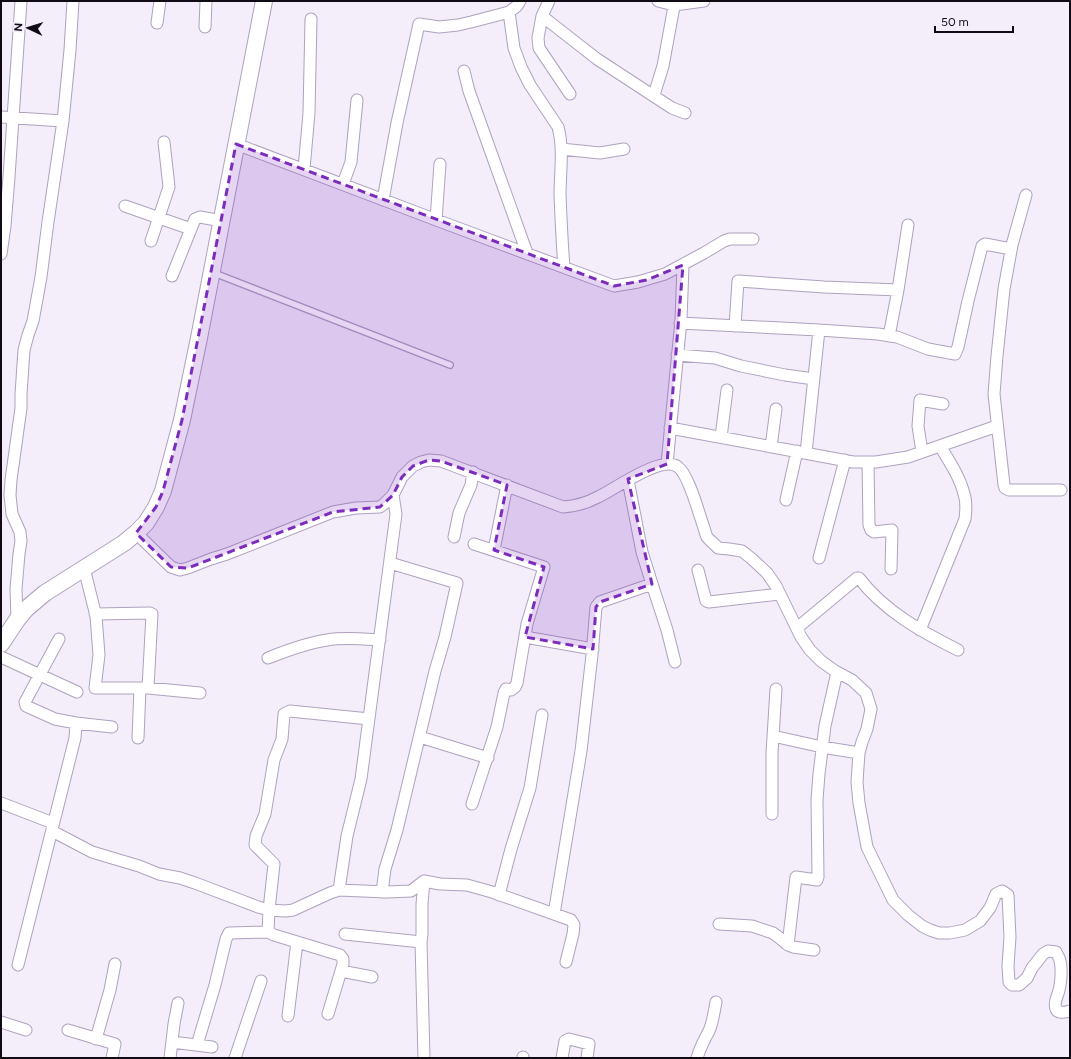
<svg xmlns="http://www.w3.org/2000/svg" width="1071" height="1059" font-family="Figtree,sans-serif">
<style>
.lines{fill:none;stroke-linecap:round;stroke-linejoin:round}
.lane-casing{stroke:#afa1bf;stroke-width:8}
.street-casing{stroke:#afa1bf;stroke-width:13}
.secondary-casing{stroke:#afa1bf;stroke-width:18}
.lane{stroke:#fff;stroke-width:5.5}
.street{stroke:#fff;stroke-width:11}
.secondary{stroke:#fff;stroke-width:16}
.marked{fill:#7b2cbf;fill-opacity:0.2;stroke:#7b2cbf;stroke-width:3;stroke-dasharray:8 5;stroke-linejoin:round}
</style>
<rect width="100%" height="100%" fill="#f4eefb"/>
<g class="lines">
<g class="lane-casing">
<path id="lane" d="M 214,273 L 450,365"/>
</g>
<g class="street-casing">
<path id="street" d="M 549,1 L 542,16 L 597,59 L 672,108 L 685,113
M 658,1 L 674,5 L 704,1
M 509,12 L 514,48 L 521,67 L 530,85 L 558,127 C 564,149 560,173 560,195 C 561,219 562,243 564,267
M 542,16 L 538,38 L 539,48 L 570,94
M 157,23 L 160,1
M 205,27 L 206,1
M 464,71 L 469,91 L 527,253
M 654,95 L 663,66 L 675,1
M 1,117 L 63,121
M 236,144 L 447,224 L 614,286 L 638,282 L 665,274 L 704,253 L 724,241 L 730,239 L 753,239
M 561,149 L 600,153 L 624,149
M 304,169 L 309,113 L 311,19
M 343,184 L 351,162 L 357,100
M 1026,195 L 1012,245 L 1004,289 L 997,356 L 994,394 L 1004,485 L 1005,488 L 1009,490 L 1061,490
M 383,200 L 397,123 L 419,24 L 439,27 L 458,25 L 471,22 L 509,12 L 517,6 L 520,1
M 125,206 L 191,229
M 436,220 L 440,164
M 151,241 L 169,187 L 164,142
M 1,254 L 5,226 L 9,177 L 21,1
M 172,276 L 195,219 L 200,217 L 222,221
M 680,323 L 819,330 L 878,334 L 897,337 L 928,349 L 955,354 L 958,347 L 968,301 L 982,246 L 985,244 L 1011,249
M 735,326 L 738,281 L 824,287 L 898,290
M 889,336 L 898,290 L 908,225
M 677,355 L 715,358 L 741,366 L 785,375 L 814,379
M 670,428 L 853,462 L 876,462 L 908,457 L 997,426
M 721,437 L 727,390
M 771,447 L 776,409
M 922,452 L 918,426 L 920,400 L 943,404
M 806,453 L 819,330
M 868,462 L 869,525 L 871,530 L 874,532 L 892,530 L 891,569
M 667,464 L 681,320 L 683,265
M 628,480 L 642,552 L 652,584 L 667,630 L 675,662
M 786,500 L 797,451
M 136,533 L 171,567 L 180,570 L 188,568 L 211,559 L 227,554 L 333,512 L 356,508 L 380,507 L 385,503 L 393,495 L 402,477 L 413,466 L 421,462 L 429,460 L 441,461 L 563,507 C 576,506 587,503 598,497 C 614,490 662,454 678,467 C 688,474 698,510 702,522 C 704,527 705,533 707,537 C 710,541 715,544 718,548 L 729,549 L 742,551 L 752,559 L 767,573 L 776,586 L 801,637 L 810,650 L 821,661 L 835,671 L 852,680 L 866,693 L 871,709 L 867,729 L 862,742 L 859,753 L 857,782 L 859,803 L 867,847 L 893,900 L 908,915 L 922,926 L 930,930 L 939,933 L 950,933 L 965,930 L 980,921 L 990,908 L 996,894 L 1002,891 L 1008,895 L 1010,937 L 1008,966 L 1009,982 L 1012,985 L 1019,985 L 1027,978 L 1032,968 L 1043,954 L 1048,951 L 1056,952 C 1057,955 1060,958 1060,961 C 1062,968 1061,983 1059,990 C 1058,996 1053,1002 1056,1009 C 1058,1014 1065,1012 1070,1011
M 454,537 L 459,513 L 471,485 L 473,472
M 494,550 L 507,485
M 819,558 L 845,460
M 84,568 L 96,616 L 99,655 L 95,688 L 148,688 L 200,693
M 698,570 L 706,601 L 709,602 L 780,594
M 95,614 L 150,613 L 152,614 L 148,688
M 17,620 L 16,589 L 19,554 L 21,541 L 20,532 L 12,514 L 10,495 L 11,480 L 21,408 L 21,394 L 24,350 L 28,335 L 33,321 L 41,277 L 48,222 L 63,121 L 70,50 L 73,1
M 797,628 L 857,578 L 859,578 C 884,611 922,632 958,650
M 920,630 L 965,519 C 966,511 967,502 964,494 C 960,477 949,461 940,446
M 525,637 L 593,649
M 59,639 L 25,702 L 26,706 L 55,719 L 76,723 L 112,727
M 1,657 L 77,692
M 268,658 C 288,650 307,643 327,640 C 345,637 363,639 380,640
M 773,736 L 822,747 L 859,753
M 420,737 L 488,758
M 138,738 L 140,688
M 1,803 L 53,823
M 472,804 L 497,727 L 504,693 L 506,689 L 511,690 L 515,687 L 517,683 L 527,624 L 544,567 L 474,544
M 772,814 L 772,753 L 776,689
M 52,831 L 92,852 L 139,866 L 159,874 L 180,878 L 195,883 L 258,907 L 269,910 L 286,911 L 293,910 L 330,893 L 339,890 L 387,892 L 411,891 L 424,881 L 440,884 L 467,885 L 492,892 L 571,920 L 574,925 L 573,934 L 566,962
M 424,881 L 422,904 L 422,934 L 421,942 L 424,1058
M 339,890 L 347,836 L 361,779 L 396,514 L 393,495
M 382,892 L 385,869 L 397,830 L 435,671 L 445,637 L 457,583 L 390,563
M 499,895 L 511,849 L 530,788 L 542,715
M 554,914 L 581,751 L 592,655 L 596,607 L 600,602 L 652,584
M 719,924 L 752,926 L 773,933 L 781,939 L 788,945 L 793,947 L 814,950
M 345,934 L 421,942
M 788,945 L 796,877 L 817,880 L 818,877 L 817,800 L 819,774 L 825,726 L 837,672
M 18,965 L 75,738 L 76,723
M 341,971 L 372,977
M 328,1014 L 343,964 L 343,959 L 340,955 L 274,935 L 268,932 L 269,910 L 274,864 L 255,845 L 256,836 L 265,814 L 274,760 L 282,739 L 284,714 L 290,711 L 369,719
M 288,1016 L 297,942
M 1,1022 L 26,1030
M 68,1030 L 115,1044 L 112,1058
M 96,1039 L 110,990 L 115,964
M 172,1042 L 212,1047
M 197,1045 L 215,985 L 226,939 L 229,933 L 268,932
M 170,1058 L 174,1024 L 178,1003
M 235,1058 L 261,981
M 523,1058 L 523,1057
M 562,1058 L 565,1041 L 569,1039 L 589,1044 L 587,1058
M 697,1058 C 700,1048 704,1040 709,1031 C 713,1022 714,1012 716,1002"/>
</g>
<g class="secondary-casing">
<path id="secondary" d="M 1,644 L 17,620 L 26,609 L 45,593 L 124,543 L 136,533 L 146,523 L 156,507 L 163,491 L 182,420 L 199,338 L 264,1"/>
</g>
<use href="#lane" class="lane"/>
<use href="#street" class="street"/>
<use href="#secondary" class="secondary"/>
</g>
<path class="marked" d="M 236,144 L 614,286 L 647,280 L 683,265 L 667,464 L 628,479 L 652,584 L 600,602 L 596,607 L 593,649 L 525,637 L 544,567 L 494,550 L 507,485 L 441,461 L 429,460 L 413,466 L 402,477 L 393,495 L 380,507 L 333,512 L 188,568 L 171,567 L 136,533 L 156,507 L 163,491 L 182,420 Z"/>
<rect width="1071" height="1059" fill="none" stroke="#0f0a14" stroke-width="4"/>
<g transform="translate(28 28) rotate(274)" stroke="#f4eefb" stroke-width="3" paint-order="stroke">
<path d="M0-3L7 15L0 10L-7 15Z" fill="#0f0a14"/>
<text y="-6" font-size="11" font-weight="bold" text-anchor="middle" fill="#0f0a14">N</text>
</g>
<path d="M935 26v6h78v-6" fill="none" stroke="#0f0a14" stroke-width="2"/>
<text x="941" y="26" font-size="12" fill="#0f0a14" stroke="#f4eefb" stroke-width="3" paint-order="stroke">50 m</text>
</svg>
